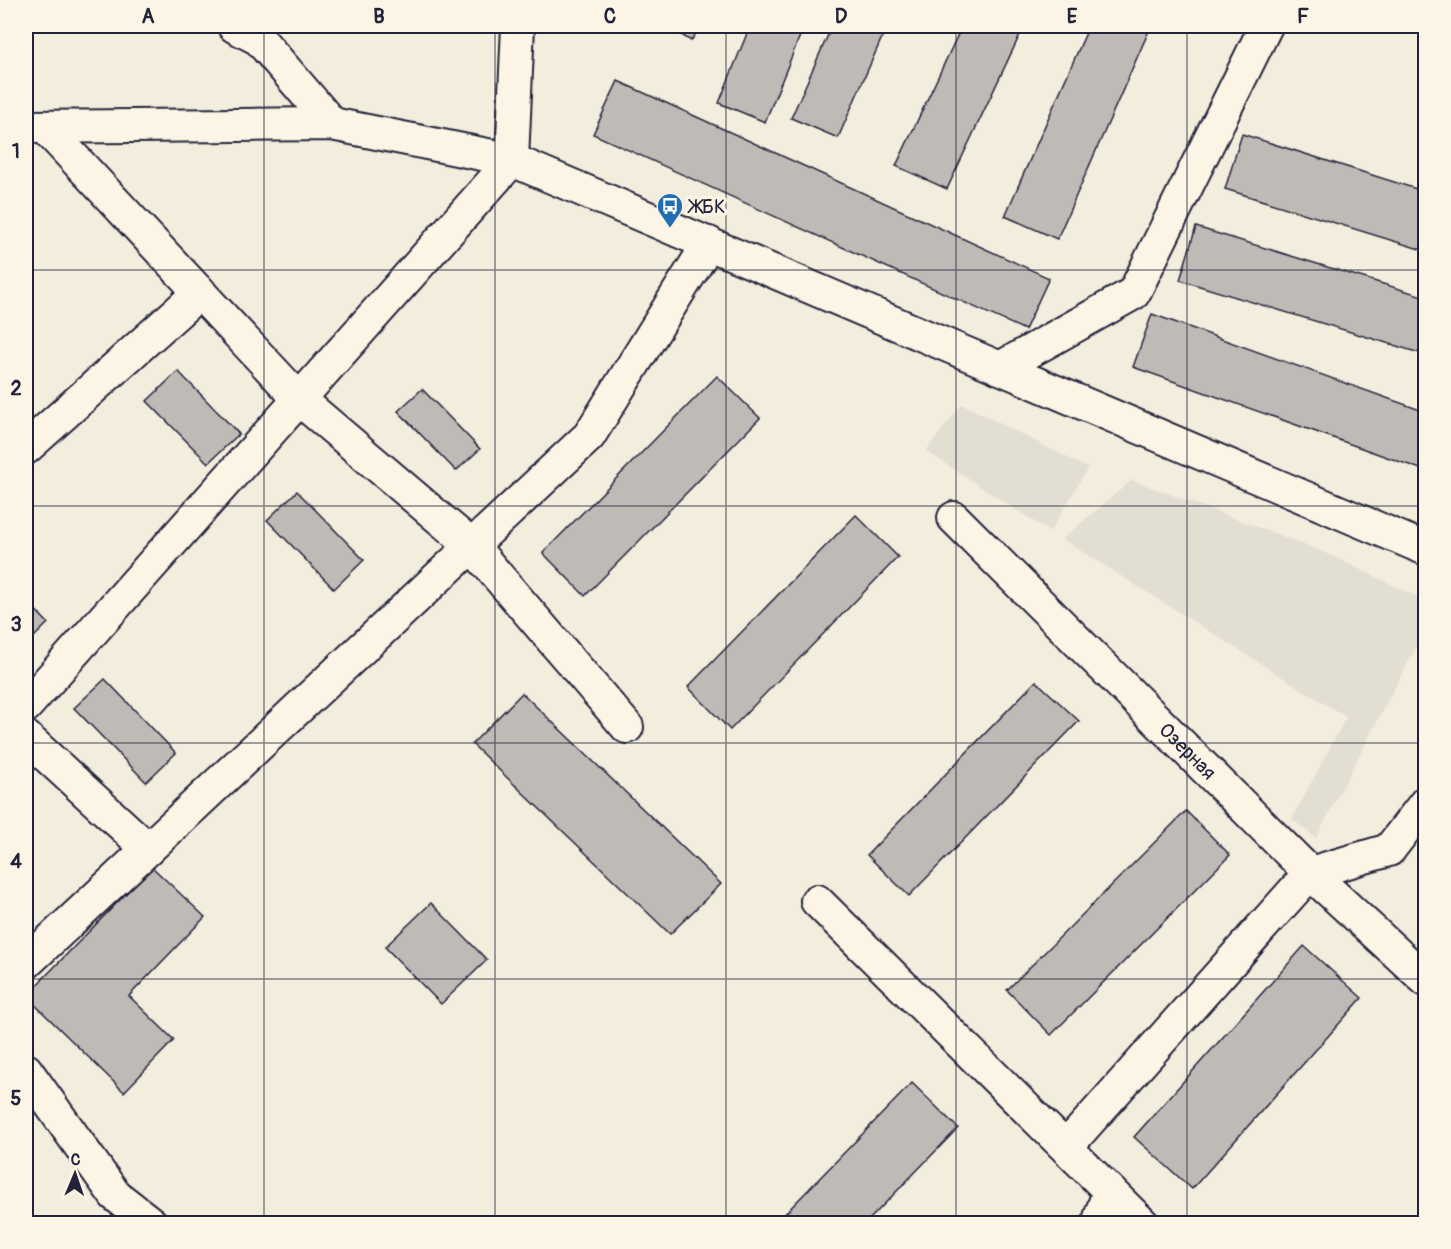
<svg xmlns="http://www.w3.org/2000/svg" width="1451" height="1249" font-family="Pangolin,sans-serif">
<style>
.built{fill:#e3ded2}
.building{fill:#bfbab6;stroke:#22223b;stroke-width:1.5}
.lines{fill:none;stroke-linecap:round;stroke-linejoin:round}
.minor-casing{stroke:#22223b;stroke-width:36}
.minor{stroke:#fcf5e5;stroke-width:32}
.grid{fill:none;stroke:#22223b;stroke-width:1.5;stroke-opacity:0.55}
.labels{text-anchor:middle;stroke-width:6;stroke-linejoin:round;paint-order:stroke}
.poi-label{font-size:20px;fill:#22223b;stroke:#fcf5e5;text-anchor:start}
.street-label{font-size:20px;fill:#22223b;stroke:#fcf5e5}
.neatline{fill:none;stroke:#22223b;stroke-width:2}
.grid-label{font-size:20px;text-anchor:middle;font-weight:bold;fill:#22223b}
</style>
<rect width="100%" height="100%" fill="#f3edde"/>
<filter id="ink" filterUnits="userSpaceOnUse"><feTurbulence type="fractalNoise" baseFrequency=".0167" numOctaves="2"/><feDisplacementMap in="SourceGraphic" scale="12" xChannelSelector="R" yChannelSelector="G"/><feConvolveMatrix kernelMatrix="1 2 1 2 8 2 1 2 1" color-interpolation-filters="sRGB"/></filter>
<g filter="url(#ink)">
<path class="built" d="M 962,404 L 1088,468 L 1050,532 L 926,451 Z
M 1132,480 L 1319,550 L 1425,600 L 1425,630 L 1316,838 L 1292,819 L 1346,717 L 1062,539 Z"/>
<path class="building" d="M 667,26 L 701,26 L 691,41 Z
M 750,26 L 804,26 L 765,122 L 719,103 Z
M 832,26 L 887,26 L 838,138 L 791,118 Z
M 962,26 L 1024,26 L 947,189 L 896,166 Z
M 1089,26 L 1151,26 L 1057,239 L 1005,216 Z
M 618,81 L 1049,278 L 1025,330 L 593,134 Z
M 1242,134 L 1426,192 L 1426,251 L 1225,189 Z
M 1196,227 L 1426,297 L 1426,355 L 1180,280 Z
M 1152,314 L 1426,412 L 1426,471 L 1133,367 Z
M 178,371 L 239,434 L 208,463 L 147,401 Z
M 717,376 L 760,418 L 585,596 L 543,553 Z
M 422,389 L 480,449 L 456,471 L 398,411 Z
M 297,491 L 364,560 L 334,589 L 267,520 Z
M 856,515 L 898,557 L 730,730 L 688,687 Z
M 26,600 L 48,623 L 26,645 Z
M 105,679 L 176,753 L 146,782 L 74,708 Z
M 1036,681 L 1079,721 L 909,896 L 867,855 Z
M 522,693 L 721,884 L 670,934 L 472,744 Z
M 1186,811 L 1230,855 L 1051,1035 L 1007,990 Z
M 152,867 L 205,917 L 129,996 L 174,1040 L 124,1092 L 26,996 Z
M 431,903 L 487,960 L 441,1004 L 385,947 Z
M 1304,946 L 1362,998 L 1192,1189 L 1134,1137 Z
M 912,1083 L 958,1128 L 865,1224 L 775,1224 Z"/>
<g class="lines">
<g class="minor-casing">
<g id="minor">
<path d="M 234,26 L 259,39 L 332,124"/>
<path d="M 26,127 L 332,124 L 512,160 L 1000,368 L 1134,293 L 1266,26"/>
<path d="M 45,127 L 299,399 L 472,546 L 627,727"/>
<path d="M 1000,368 L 1426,549"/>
<path d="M 26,448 L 200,292"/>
<path id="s1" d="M 954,518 L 1310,873 L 1426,980"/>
<path d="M 26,706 L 512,160 L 518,26"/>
<path d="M 26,737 L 148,849 L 589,436 L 709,243"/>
<path d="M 817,901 L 1143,1224"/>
<path d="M 26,963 L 148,849"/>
<path d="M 26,1070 L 115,1195 L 152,1224"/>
<path d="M 1066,1147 L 1310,873 L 1389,850 L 1426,802"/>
<path d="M 1098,1224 L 1109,1191"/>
</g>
</g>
<use href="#minor" class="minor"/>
</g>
</g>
<path class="grid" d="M 264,26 L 264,1224M 495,26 L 495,1224M 726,26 L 726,1224M 956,26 L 956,1224M 1187,26 L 1187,1224M 26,270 L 1426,270M 26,506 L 1426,506M 26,743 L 1426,743M 26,979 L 1426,979"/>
<defs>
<g id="bus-pin" transform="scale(1.35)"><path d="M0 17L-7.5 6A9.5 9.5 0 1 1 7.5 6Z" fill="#1f6fb2" stroke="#fcf5e5"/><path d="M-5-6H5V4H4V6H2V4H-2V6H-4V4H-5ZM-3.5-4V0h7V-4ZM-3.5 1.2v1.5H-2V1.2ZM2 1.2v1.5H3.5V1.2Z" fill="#fff"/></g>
</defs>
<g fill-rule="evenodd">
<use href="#bus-pin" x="670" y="206"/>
</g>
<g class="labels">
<g class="poi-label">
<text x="690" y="213">ЖБК</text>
</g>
<g class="street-label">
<text dy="7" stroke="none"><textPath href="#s1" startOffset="330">Озерная</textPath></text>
</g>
</g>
<rect width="1451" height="1249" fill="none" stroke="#fcf5e5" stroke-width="66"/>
<g transform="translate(75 1174) rotate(2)" stroke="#fcf5e5" stroke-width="4.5" paint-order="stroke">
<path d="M0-4.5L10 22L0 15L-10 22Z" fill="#22223b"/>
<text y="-9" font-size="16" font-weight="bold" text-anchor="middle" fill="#22223b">С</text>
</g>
<rect x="33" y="33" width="1385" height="1183" class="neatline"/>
<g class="grid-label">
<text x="148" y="23">A</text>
<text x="379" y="23">B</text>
<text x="610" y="23">C</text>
<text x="841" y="23">D</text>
<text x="1072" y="23">E</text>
<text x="1303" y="23">F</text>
<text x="16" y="158">1</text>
<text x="16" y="395">2</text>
<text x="16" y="631">3</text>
<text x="16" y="868">4</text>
<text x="16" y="1105">5</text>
</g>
</svg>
